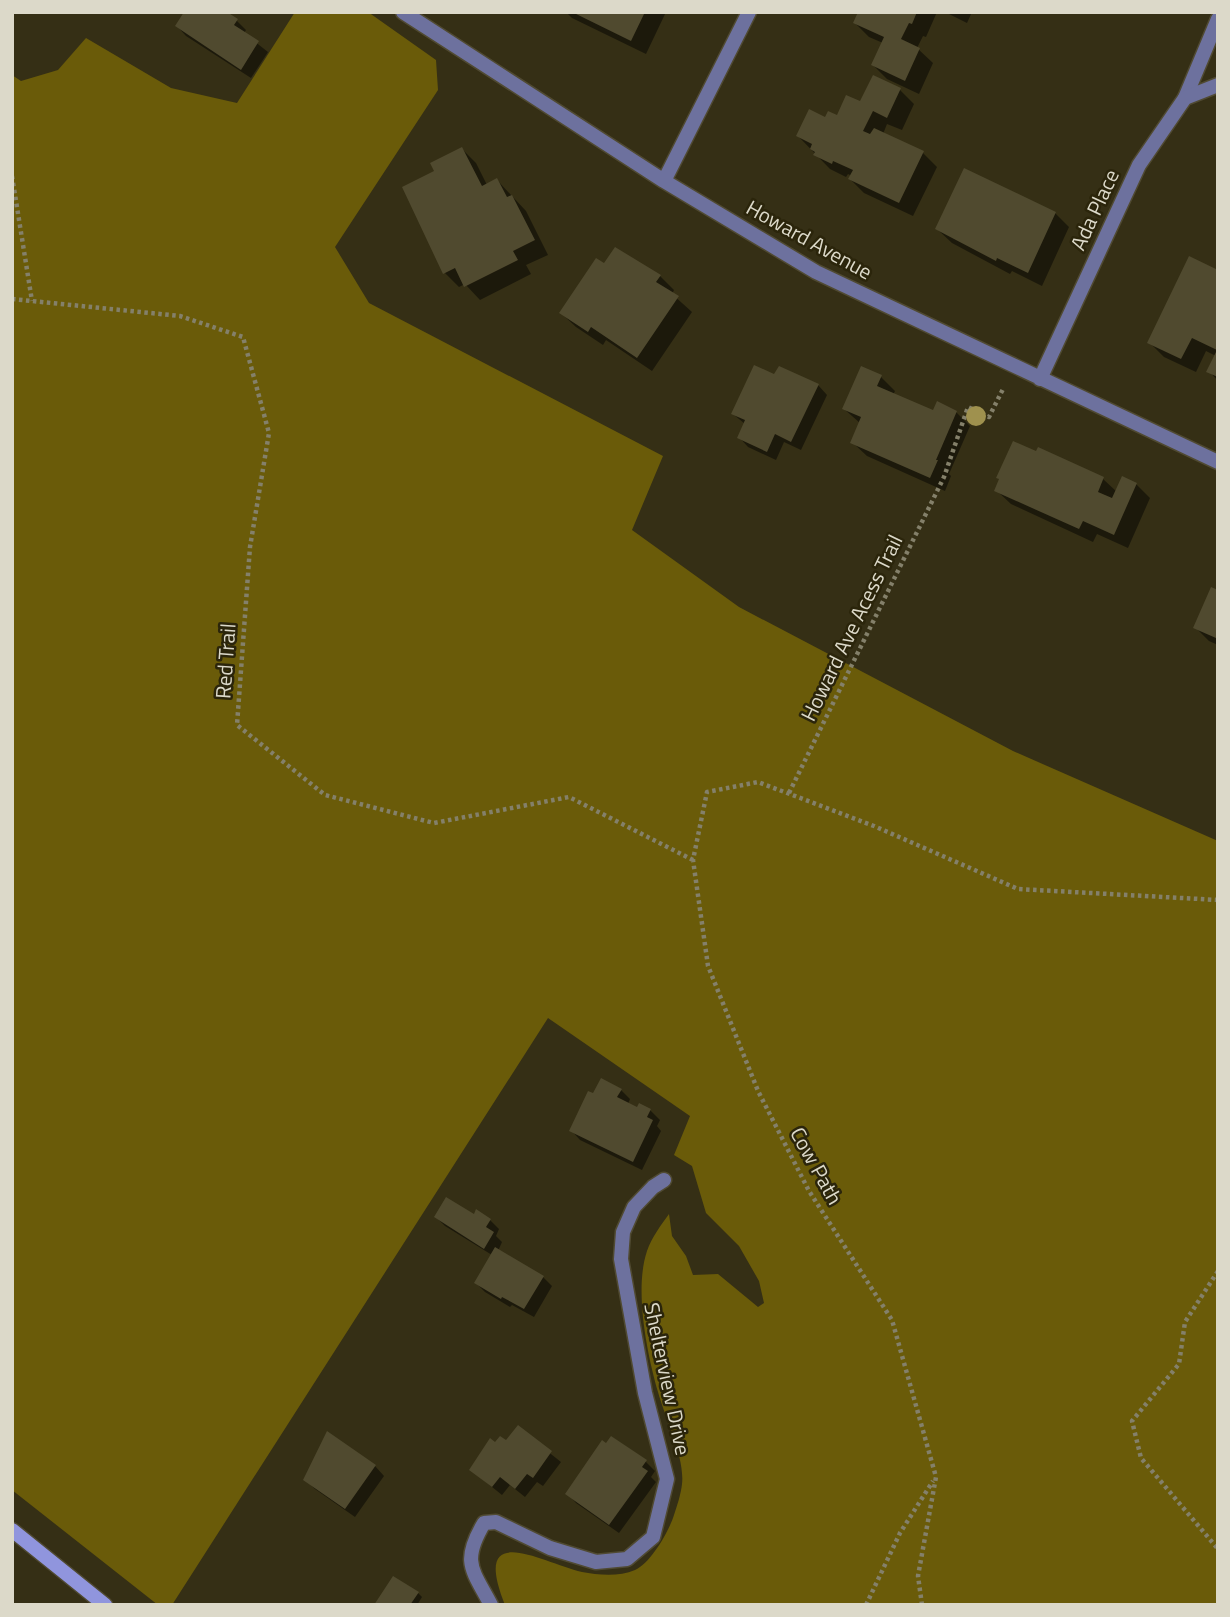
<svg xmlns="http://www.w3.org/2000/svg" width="1230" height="1617" font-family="'Titillium Web',sans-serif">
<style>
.forest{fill:#6a5b09}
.shadow{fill:#0007}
.building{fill:#504a2f}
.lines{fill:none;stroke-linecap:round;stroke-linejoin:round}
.service-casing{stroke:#504a32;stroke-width:17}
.minor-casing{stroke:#504a32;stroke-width:17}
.secondary-casing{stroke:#504a32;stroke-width:17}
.path{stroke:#84806a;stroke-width:4.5;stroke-dasharray:3.5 3.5;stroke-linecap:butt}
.service{stroke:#6d719e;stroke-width:14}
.minor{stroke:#6d719e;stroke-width:14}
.secondary{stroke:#9095dd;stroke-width:14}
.tree{fill:#9f914e}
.labels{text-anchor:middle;stroke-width:5;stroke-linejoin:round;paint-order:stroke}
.street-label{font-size:21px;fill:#dcd9c9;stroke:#2b250b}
</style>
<rect width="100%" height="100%" fill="#352f15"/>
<path class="forest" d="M 295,12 L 368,12 L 436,60 L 438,90 L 335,247 L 369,303 L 663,456 L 632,530 L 739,607 L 1013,751 L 1218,841 L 1218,1605 L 505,1605 C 470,1518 542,1563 582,1572 C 598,1575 619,1577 635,1570 C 651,1563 669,1531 674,1515 C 677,1506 681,1494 682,1484 C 685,1457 665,1418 658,1392 C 647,1354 634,1289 647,1251 C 652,1237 661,1225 669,1214 L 672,1236 L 686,1256 L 693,1275 L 718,1274 L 758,1307 L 764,1303 L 759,1281 L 739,1246 L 706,1213 L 692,1166 L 674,1155 L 690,1116 L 548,1018 L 172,1605 L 158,1605 L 12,1490 L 12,75 L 21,81 L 58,70 L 86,38 L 171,88 L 237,103 Z"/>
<path class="shadow" d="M 566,12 L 666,12 L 646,54 L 572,18 Z
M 859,12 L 937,12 L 926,37 L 923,36 L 917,48 L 933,63 L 919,94 L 887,79 L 873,65 L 883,43 L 869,37 L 855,23 Z
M 945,12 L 972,12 L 967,23 Z
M 237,21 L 246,30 L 244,33 L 268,52 L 251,78 L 186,36 L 177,26 Z
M 874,77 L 900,90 L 914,104 L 902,130 L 887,124 L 883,134 L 923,153 L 937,167 L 913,216 L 864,193 L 850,179 L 852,176 L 848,174 L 846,177 L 830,169 L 798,136 L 826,120 L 838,118 L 861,104 Z
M 462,149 L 476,163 L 487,185 L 497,180 L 526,211 L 548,255 L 526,265 L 531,274 L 480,300 L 465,284 L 459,287 L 445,273 L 436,172 Z
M 1055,213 L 1069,227 L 1042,286 L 1012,271 L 1010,274 L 952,243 L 937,229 Z
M 604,266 L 660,276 L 674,290 L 672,294 L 692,312 L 652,371 L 606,340 L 603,345 L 576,327 L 561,313 Z
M 1218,272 L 1218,381 L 1209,371 L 1216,356 L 1206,351 L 1196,372 L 1164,357 L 1149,342 Z
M 775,377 L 818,385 L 827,395 L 801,450 L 784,442 L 776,460 L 748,447 L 739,437 L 745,424 L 733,414 Z
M 881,377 L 895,391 L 893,395 L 934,412 L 956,412 L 970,426 L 949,474 L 951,476 L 945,491 L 867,456 L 852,442 L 860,423 L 844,409 Z
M 1103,479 L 1117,492 L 1136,484 L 1150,498 L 1128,548 L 1097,534 L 1093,542 L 1011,504 L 996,490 L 1001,480 Z
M 1218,591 L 1218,645 L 1209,641 L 1195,627 Z
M 621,1090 L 630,1099 L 628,1104 L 637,1109 L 639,1105 L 650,1110 L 660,1120 L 657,1126 L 661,1131 L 642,1170 L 580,1140 L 571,1130 L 594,1096 Z
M 474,1216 L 490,1220 L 499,1229 L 496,1236 L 502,1242 L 498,1251 L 543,1277 L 552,1286 L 534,1317 L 512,1305 L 510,1307 L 485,1292 L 476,1283 L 492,1255 L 445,1226 L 436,1217 Z
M 518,1428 L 561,1462 L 543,1486 L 537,1482 L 525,1497 L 510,1485 L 502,1495 L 471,1470 L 495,1445 L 507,1443 Z
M 611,1438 L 646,1462 L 655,1471 L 651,1477 L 656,1482 L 619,1533 L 576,1503 L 567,1493 Z
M 375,1466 L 384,1476 L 355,1517 L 315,1489 L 305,1479 Z
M 418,1593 L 422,1597 L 417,1605 L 376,1605 Z"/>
<path class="building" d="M 184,12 L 227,12 L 238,19 L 234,25 L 259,41 L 241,70 L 175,26 Z
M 572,12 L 645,12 L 631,41 Z
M 858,12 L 917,12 L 912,24 L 909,23 L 901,39 L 920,48 L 905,81 L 871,65 L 884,37 L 853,23 Z
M 873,75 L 901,88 L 887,118 L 873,111 L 863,131 L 870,134 L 874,128 L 924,151 L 899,203 L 848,179 L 853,170 L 833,161 L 832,164 L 813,155 L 815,152 L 810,149 L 812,144 L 796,136 L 809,109 L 825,117 L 828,111 L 837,115 L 846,95 L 860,101 Z
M 462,147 L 482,186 L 497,178 L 507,197 L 512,195 L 535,240 L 513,251 L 518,260 L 464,287 L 455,268 L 443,274 L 402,187 L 434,171 L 430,163 Z
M 964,168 L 1056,212 L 1028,273 L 997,258 L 996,261 L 935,229 Z
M 615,247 L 661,275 L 656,282 L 679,296 L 637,358 L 591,327 L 588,332 L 559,313 L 596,258 L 604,263 Z
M 1189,256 L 1218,270 L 1218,377 L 1206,372 L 1217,350 L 1192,338 L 1181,359 L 1147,343 Z
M 754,365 L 774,374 L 779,366 L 819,384 L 791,442 L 775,434 L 767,452 L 737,438 L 745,420 L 731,414 Z
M 861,366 L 882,375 L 877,386 L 933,410 L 937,401 L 957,411 L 936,460 L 938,460 L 930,478 L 850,443 L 861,417 L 842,409 Z
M 1013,441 L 1036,451 L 1038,447 L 1104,477 L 1098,492 L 1112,498 L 1122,476 L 1137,483 L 1114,535 L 1083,521 L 1079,529 L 994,491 L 999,479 L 996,478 Z
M 1211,587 L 1218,590 L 1216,638 L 1193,628 Z
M 601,1078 L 622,1089 L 617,1097 L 637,1107 L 639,1103 L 651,1109 L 647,1117 L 653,1120 L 633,1162 L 569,1131 L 588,1091 L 593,1093 Z
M 446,1197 L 474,1214 L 476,1209 L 491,1219 L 486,1227 L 494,1232 L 484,1249 L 434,1217 Z
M 495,1247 L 544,1276 L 524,1309 L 502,1297 L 501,1299 L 474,1283 Z
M 518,1425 L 552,1451 L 533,1478 L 527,1474 L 515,1489 L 500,1477 L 492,1487 L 469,1470 L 490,1438 L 495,1442 L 500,1436 L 506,1440 Z
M 327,1431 L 376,1465 L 345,1509 L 303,1480 Z
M 611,1436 L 647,1460 L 642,1467 L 648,1471 L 609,1525 L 565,1494 L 602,1440 L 606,1443 Z
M 393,1576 L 419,1592 L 410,1605 L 374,1605 Z"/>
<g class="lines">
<g class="service-casing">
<path id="service" d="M 1185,98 L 1218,19"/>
</g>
<g class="minor-casing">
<path id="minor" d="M 403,12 L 664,181 L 816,272 L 1218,462
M 664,181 L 749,12
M 1040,379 L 1139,165 L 1185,98 L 1218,85
M 491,1605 C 472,1569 461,1562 484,1523 L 496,1522 L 550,1548 L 596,1562 L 627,1559 L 653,1537 L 667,1479 L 645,1393 L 621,1259 L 623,1232 L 634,1207 L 653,1187 L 664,1180"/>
</g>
<g class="secondary-casing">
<path id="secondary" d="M 12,1530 L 105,1605"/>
</g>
<path class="path" d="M 12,176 L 32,301
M 12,299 L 180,316 L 243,337 L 269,433 L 250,547 L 237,725 L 325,795 L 434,823 L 569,797 L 693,860
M 789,793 L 944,477 L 968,407 L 989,417 L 1003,389
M 1218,1271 L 1185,1322 L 1179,1364 L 1132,1421 L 1141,1458 L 1218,1549
M 866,1605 L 900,1533 L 933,1481
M 922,1605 L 918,1576 L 936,1477 L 892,1320 L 809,1191 L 758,1091 L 708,966 L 693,860 L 707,792 L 758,782 L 874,826 L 1018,889 L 1218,900"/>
<use href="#service" class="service"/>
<use href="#minor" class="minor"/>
<use href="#secondary" class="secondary"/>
</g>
<circle class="tree" cx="976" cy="416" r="10"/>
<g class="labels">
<g class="street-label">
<text transform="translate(1095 210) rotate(-65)" y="7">Ada Place</text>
<text transform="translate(809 240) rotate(29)" y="7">Howard Avenue</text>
<text transform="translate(852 628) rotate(-64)" y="7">Howard Ave Acess Trail</text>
<text transform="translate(226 661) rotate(-86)" y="7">Red Trail</text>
<text transform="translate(816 1166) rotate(61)" y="7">Cow Path</text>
<text transform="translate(667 1379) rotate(78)" y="7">Shelterview Drive</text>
</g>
</g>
<rect width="1230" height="1617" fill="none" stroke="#dcd9c9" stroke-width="28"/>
</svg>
